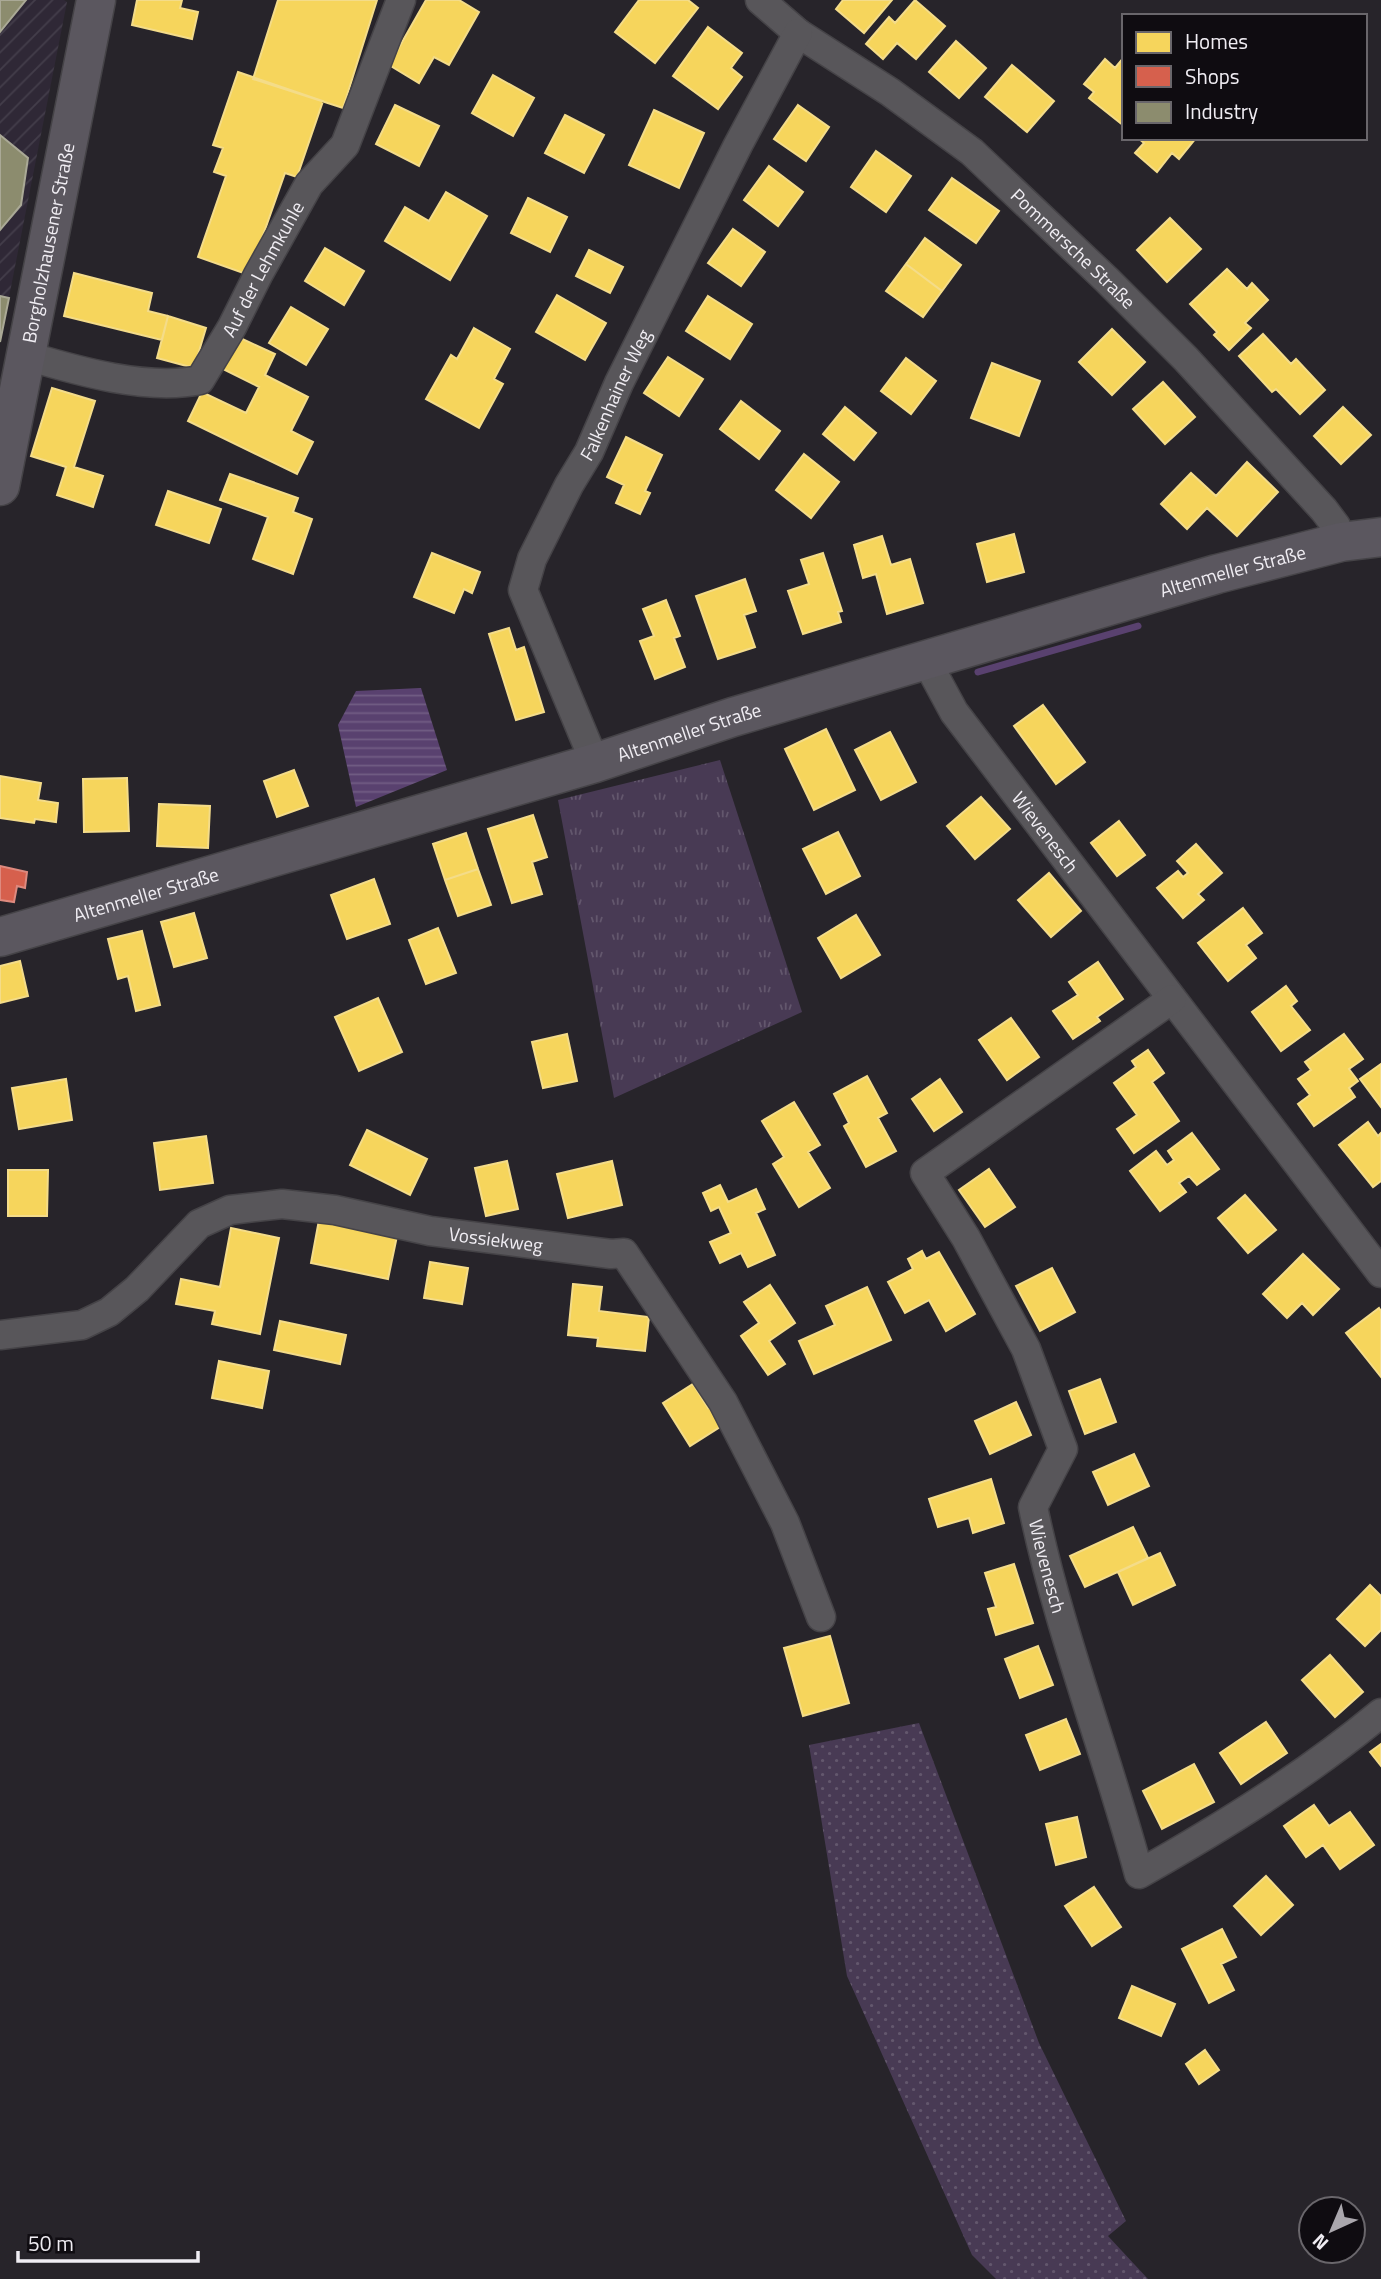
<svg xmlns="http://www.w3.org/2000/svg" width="1381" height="2279" font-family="'Titillium Web',sans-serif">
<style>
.industrial{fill:url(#industrial-furrows)}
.grass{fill:url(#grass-dots)}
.park{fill:url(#park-tufts)}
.water{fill:url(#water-rules)}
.homes{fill:#f6d55c;stroke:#f4dc89;stroke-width:2}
.shops{fill:#d6604d;stroke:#de8a7f;stroke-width:2}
.industry{fill:#8c8c6e;stroke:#aaa996;stroke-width:2}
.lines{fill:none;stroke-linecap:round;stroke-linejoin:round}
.stream{stroke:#59416f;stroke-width:7}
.street-casing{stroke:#454347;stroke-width:31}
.secondary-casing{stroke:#454347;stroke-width:41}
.street{stroke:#58565a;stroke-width:28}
.secondary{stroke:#5b575f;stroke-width:38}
.labels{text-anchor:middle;stroke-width:7;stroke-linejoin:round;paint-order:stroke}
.street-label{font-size:19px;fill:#f0edf3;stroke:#0f0c11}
</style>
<defs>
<pattern id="industrial-furrows" width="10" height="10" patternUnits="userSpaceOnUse" patternTransform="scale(1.75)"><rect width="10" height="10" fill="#2f2836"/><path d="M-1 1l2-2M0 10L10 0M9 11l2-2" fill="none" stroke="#433d4a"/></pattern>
<pattern id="grass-dots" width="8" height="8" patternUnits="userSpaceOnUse" patternTransform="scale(1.75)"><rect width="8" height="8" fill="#483a54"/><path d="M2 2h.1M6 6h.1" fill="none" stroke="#63576d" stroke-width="1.8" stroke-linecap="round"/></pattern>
<pattern id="park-tufts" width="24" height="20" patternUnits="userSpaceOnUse" patternTransform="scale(1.75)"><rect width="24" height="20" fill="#483a54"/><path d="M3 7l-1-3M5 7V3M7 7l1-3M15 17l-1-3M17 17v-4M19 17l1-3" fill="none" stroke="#63576d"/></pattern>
<pattern id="water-rules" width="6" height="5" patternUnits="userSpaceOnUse" patternTransform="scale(1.75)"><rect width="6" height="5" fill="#59416f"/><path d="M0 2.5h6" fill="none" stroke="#715d84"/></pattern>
</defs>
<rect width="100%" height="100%" fill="#27242a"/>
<path class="industrial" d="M 0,0 L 64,0 L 67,2 L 0,343 Z"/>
<path class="grass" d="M 919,1723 L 1039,2043 L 1126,2221 L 1108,2236 L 1148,2279 L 996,2279 L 972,2255 L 847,1976 L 809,1745 Z"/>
<path class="park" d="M 720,760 L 802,1012 L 614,1098 L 558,800 Z"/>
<path class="water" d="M 421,688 L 447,770 L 356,807 L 338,725 L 356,691 Z"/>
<path class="homes" d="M 137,0 L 182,0 L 180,8 L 198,12 L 192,39 L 132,25 Z
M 278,0 L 377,0 L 343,108 L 253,79 Z
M 426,0 L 459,0 L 479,12 L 449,65 L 434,57 L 419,83 L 389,65 Z
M 639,0 L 688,0 L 698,8 L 655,63 L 615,32 Z
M 843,0 L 892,0 L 864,33 L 836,9 Z
M 915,0 L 945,26 L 916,59 L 897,43 L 883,59 L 866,44 L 889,17 L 895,23 Z
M 708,27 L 742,53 L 731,68 L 742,77 L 718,109 L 673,76 Z
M 956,41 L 986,68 L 959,98 L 929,72 Z
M 1124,57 L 1124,126 L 1089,98 L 1094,92 L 1084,84 L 1105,59 L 1115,68 Z
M 1012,65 L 1054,101 L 1027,132 L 985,97 Z
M 238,72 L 323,101 L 297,177 L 285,173 L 249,275 L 198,257 L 226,176 L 214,172 L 223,148 L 213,145 Z
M 493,75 L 534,98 L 513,136 L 472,113 Z
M 395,105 L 439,126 L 419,166 L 376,144 Z
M 798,105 L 829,127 L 806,161 L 774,139 Z
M 654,110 L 704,133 L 679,188 L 629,165 Z
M 565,115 L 604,135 L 584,173 L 545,153 Z
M 1138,138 L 1196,138 L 1179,159 L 1172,153 L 1157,172 L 1135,153 L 1144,143 Z
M 876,151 L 911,176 L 886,212 L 851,187 Z
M 769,166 L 803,192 L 778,226 L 744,200 Z
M 952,178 L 999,211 L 976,243 L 929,210 Z
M 446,192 L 487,216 L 450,280 L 385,241 L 405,207 L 429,221 Z
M 528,198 L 567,217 L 550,252 L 511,233 Z
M 1170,218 L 1201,249 L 1167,282 L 1137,250 Z
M 733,229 L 765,252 L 741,286 L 708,263 Z
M 925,238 L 961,265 L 942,291 L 906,264 Z
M 325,248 L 364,271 L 344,305 L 305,281 Z
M 589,250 L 623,267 L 610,293 L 576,276 Z
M 906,264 L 942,291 L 923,317 L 886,291 Z
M 1227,269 L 1247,289 L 1252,283 L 1268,300 L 1245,323 L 1251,328 L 1229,350 L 1214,335 L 1217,332 L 1190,304 Z
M 74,273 L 152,293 L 148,311 L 168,316 L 162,340 L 64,316 Z
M 557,295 L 606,323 L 585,360 L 536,332 Z
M 708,296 L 752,324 L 730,359 L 686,331 Z
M 291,307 L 328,329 L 306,365 L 269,343 Z
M 168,316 L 206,328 L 194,368 L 157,358 Z
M 474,328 L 510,349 L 494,379 L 503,384 L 479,428 L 426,399 L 451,355 L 457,359 Z
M 1112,329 L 1145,362 L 1112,395 L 1079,362 Z
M 1263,334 L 1291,364 L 1296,359 L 1325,390 L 1300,414 L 1276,389 L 1272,392 L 1239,356 Z
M 238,337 L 275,354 L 265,375 L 308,397 L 291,431 L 313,442 L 297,474 L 188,421 L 202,392 L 246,413 L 259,387 L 223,369 Z
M 668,357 L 703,379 L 679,416 L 644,393 Z
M 906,358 L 936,381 L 911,414 L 881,391 Z
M 992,363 L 1040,381 L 1019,436 L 971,418 Z
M 1163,382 L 1195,417 L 1165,444 L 1133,409 Z
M 52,388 L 95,401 L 74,467 L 103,476 L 93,507 L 57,495 L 66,467 L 31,456 Z
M 741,401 L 780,431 L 759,459 L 720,429 Z
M 845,407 L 876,433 L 854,460 L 823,434 Z
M 1343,407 L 1371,435 L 1341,464 L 1314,436 Z
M 626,437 L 662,455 L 645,491 L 650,493 L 640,514 L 616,503 L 624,485 L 607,477 Z
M 804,454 L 839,482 L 811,518 L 776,490 Z
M 1247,462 L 1278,492 L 1237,536 L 1207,508 L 1187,529 L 1161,504 L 1191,473 L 1216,496 Z
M 230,474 L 298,498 L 293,512 L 312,519 L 293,574 L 253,559 L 268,517 L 220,500 Z
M 168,491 L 221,509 L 209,543 L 156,525 Z
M 1014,534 L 1024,572 L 987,582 L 977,544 Z
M 882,536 L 891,565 L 910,559 L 923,603 L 887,614 L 876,574 L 863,578 L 854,545 Z
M 432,553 L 480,572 L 472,593 L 464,589 L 454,613 L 414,597 Z
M 823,553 L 842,611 L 838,612 L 841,622 L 803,634 L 788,591 L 809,584 L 801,560 Z
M 745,579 L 756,611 L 744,615 L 755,647 L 718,659 L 696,596 Z
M 666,600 L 680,636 L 674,638 L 685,667 L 655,679 L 640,641 L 654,636 L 643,609 Z
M 509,628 L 516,650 L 524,647 L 544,712 L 516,720 L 489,634 Z
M 1043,705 L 1085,762 L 1056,784 L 1014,726 Z
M 826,729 L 855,790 L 814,810 L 785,749 Z
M 890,732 L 916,782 L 881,800 L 855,750 Z
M 294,770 L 308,806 L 277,817 L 264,781 Z
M 0,776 L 41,783 L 38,800 L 58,803 L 56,822 L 35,819 L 34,823 L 0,818 Z
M 127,778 L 129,831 L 84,832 L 83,779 Z
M 981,797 L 1010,829 L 975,859 L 947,826 Z
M 159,804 L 210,806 L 208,848 L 157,846 Z
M 533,815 L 547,857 L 532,862 L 542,894 L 512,903 L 488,829 Z
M 1119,821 L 1145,855 L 1117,876 L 1091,843 Z
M 838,832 L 860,876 L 826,894 L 803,849 Z
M 466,833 L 478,869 L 445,880 L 433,844 Z
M 1196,844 L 1222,873 L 1198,894 L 1204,900 L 1183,918 L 1157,888 L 1178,871 L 1183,877 L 1188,873 L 1177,861 Z
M 478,869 L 491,905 L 458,916 L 445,880 Z
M 1049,873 L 1081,911 L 1051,937 L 1018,900 Z
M 374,879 L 390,924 L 347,939 L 331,895 Z
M 1243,908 L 1262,933 L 1246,945 L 1256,958 L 1228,981 L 1198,943 Z
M 194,913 L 207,958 L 174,967 L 161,922 Z
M 856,915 L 880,955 L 841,978 L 818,938 Z
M 438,928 L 456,973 L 426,984 L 409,940 Z
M 142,931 L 160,1005 L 136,1011 L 128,976 L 118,979 L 108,939 Z
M 20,961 L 28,996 L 0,1003 L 0,966 Z
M 1098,962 L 1123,999 L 1097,1017 L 1100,1021 L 1073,1039 L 1053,1011 L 1078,995 L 1069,982 Z
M 1286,986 L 1297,1001 L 1291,1006 L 1310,1030 L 1281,1051 L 1252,1012 Z
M 378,998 L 402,1052 L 359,1071 L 335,1017 Z
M 1011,1018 L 1039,1057 L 1007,1080 L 979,1040 Z
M 567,1034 L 577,1081 L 543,1088 L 532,1042 Z
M 1344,1034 L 1363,1059 L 1349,1069 L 1358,1081 L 1349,1088 L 1355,1097 L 1314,1126 L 1298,1104 L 1310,1095 L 1298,1079 L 1311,1070 L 1305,1062 Z
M 1148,1050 L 1164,1073 L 1152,1082 L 1179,1121 L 1134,1153 L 1117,1129 L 1137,1115 L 1114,1083 L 1136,1067 L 1132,1061 Z
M 1381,1064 L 1381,1107 L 1360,1079 Z
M 867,1076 L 887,1113 L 878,1118 L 896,1151 L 866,1167 L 844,1126 L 849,1123 L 834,1094 Z
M 66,1079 L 72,1120 L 19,1129 L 12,1088 Z
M 940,1079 L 962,1112 L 934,1131 L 912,1099 Z
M 794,1102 L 820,1145 L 808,1152 L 830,1188 L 799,1207 L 773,1164 L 784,1157 L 762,1121 Z
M 1368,1122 L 1378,1136 L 1381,1133 L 1381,1181 L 1373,1187 L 1339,1145 Z
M 367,1130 L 427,1159 L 410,1195 L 350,1165 Z
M 1192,1133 L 1219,1169 L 1197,1185 L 1189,1176 L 1179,1183 L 1186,1192 L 1160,1211 L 1130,1171 L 1156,1151 L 1167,1165 L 1174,1160 L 1168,1151 Z
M 206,1136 L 213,1183 L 160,1190 L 154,1143 Z
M 507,1161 L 518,1209 L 486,1216 L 475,1168 Z
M 612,1161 L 622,1205 L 568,1218 L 557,1174 Z
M 989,1169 L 1015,1207 L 985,1227 L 959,1190 Z
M 8,1170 L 48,1170 L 47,1216 L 8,1216 Z
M 720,1185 L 728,1202 L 756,1189 L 765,1209 L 756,1213 L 775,1255 L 748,1267 L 741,1253 L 720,1263 L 710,1242 L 731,1233 L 719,1207 L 711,1211 L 703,1193 Z
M 1245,1195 L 1276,1230 L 1248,1253 L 1218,1218 Z
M 319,1220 L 397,1236 L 388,1279 L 311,1263 Z
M 231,1228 L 279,1238 L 260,1334 L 212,1324 L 215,1311 L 176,1304 L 181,1279 L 220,1287 Z
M 922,1251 L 926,1259 L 939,1252 L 975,1314 L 946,1331 L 929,1300 L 905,1313 L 888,1282 L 913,1269 L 908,1259 Z
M 1303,1254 L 1339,1289 L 1313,1315 L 1302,1303 L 1287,1318 L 1263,1294 Z
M 430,1262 L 468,1268 L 462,1304 L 424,1298 Z
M 1052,1268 L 1075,1312 L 1040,1331 L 1016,1286 Z
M 573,1284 L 602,1287 L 599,1311 L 649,1317 L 645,1351 L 597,1346 L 598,1338 L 568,1335 Z
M 770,1285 L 795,1323 L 769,1341 L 785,1364 L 768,1375 L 741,1336 L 759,1323 L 744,1302 Z
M 867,1287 L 891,1340 L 814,1374 L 799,1341 L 835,1325 L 826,1306 Z
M 1379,1308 L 1381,1311 L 1381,1377 L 1346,1333 Z
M 280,1321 L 346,1335 L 340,1364 L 274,1350 Z
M 219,1361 L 269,1371 L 262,1408 L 212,1398 Z
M 1100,1379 L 1116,1422 L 1085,1434 L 1069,1391 Z
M 693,1384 L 708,1408 L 716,1403 L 728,1422 L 690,1446 L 663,1403 Z
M 1016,1402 L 1031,1435 L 990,1454 L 975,1421 Z
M 1134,1454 L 1149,1486 L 1108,1505 L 1093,1472 Z
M 991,1479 L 1004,1523 L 973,1533 L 969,1518 L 938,1527 L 929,1499 Z
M 1133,1527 L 1148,1558 L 1085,1587 L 1070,1556 Z
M 1160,1553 L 1175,1585 L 1133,1605 L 1118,1572 Z
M 1014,1564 L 1033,1623 L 996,1635 L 988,1609 L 996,1607 L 985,1573 Z
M 1370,1585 L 1381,1596 L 1381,1630 L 1365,1646 L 1337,1619 Z
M 830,1636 L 849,1703 L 803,1716 L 784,1648 Z
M 1038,1646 L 1053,1685 L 1020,1698 L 1005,1659 Z
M 1330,1655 L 1363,1692 L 1335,1717 L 1302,1680 Z
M 1066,1719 L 1080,1754 L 1040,1770 L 1026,1735 Z
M 1266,1722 L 1287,1753 L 1241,1784 L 1220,1753 Z
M 1381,1744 L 1381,1766 L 1370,1752 Z
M 1194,1764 L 1214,1802 L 1162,1829 L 1143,1791 Z
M 1314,1805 L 1329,1826 L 1350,1812 L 1374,1845 L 1340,1869 L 1323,1845 L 1306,1857 L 1284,1826 Z
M 1077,1817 L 1086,1857 L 1056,1865 L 1046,1824 Z
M 1266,1876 L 1293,1905 L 1261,1935 L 1234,1906 Z
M 1094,1887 L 1121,1927 L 1092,1946 L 1065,1906 Z
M 1222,1929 L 1236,1957 L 1221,1964 L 1234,1990 L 1209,2003 L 1182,1949 Z
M 1132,1986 L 1175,2004 L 1161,2036 L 1119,2018 Z
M 1205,2050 L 1219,2070 L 1199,2084 L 1186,2064 Z"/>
<path class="shops" d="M 0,866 L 27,872 L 25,888 L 17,886 L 14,902 L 0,900 Z"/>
<path class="industry" d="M 0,0 L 26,0 L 0,32 Z
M 0,135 L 28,158 L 21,205 L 0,230 Z
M 0,296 L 9,298 L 0,342 Z"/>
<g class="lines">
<path class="stream" d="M 978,672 L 1138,626"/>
<g class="street-casing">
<g id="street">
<path id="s1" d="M 760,0 L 798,33 L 890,92 L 972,152 L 1107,280 L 1186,359 L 1324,510 L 1336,526 L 1341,542"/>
<path id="s2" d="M 27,356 C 78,371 147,391 200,380 L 232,327 L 258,275 L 309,184 L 345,145 L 401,0"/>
<path id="s3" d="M 926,660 L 954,712 L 1381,1273"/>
<path id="s4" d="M 595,763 L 523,590 L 532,559 L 569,485 L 589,452 L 619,383 L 738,145 L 798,33"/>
<path id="s5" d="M 1172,999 L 925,1173 L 966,1238 L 1026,1349 L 1063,1449 L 1033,1507 C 1059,1632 1106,1751 1139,1874 C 1224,1826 1306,1775 1381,1713"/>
<path id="s6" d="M 0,1335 L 82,1325 L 109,1312 L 137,1289 L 199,1224 L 230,1210 L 282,1204 L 335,1210 L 430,1231 L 611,1254 L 624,1253 L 723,1402 L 785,1523 L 821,1617"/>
</g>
</g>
<g class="secondary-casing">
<g id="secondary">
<path id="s7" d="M 0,486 L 96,0"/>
<path id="s8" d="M 0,937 L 595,763 L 733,717 L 1217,574 L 1341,542 L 1381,537"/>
</g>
</g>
<use href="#street" class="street"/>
<use href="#secondary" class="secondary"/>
</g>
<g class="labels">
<g class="street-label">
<text dy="7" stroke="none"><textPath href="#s7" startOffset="248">Borgholzhausener Straße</textPath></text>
<text dy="7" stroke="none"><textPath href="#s1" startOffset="401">Pommersche Straße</textPath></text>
<text dy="7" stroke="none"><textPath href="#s2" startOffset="304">Auf der Lehmkuhle</textPath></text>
<text dy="7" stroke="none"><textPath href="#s4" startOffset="404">Falkenhainer Weg</textPath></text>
<text dy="7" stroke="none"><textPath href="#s8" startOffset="1286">Altenmeller Straße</textPath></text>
<text dy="7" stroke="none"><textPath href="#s8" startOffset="719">Altenmeller Straße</textPath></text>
<text dy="7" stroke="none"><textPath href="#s3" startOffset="210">Wievenesch</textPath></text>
<text dy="7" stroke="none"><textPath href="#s8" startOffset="152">Altenmeller Straße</textPath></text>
<text dy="7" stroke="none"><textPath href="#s6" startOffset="542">Vossiekweg</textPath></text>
<text dy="7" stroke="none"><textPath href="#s5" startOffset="738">Wievenesch</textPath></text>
</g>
</g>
<rect x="1122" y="14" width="245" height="126" fill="#0f0c11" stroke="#69666b" stroke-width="2"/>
<rect x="1136" y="32" width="35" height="21" fill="#f6d55c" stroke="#69666b" stroke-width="2"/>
<text x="1185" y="49" font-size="21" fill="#f0edf3">Homes</text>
<rect x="1136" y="66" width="35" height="21" fill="#d6604d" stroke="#69666b" stroke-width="2"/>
<text x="1185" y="84" font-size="21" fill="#f0edf3">Shops</text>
<rect x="1136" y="102" width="35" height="21" fill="#8c8c6e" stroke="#69666b" stroke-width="2"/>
<text x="1185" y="119" font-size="21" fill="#f0edf3">Industry</text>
<g transform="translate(1332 2230) rotate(224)"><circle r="33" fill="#0f0c11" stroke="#69666b" stroke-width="2"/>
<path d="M0-5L12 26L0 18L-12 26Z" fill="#aaa7ad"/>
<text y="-10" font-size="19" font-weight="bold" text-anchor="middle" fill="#f0edf3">N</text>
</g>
<path d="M18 2251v10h180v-10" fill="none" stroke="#f0edf3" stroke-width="3.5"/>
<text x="28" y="2251" font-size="21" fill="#f0edf3" stroke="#0f0c11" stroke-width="5" paint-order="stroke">50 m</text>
</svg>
